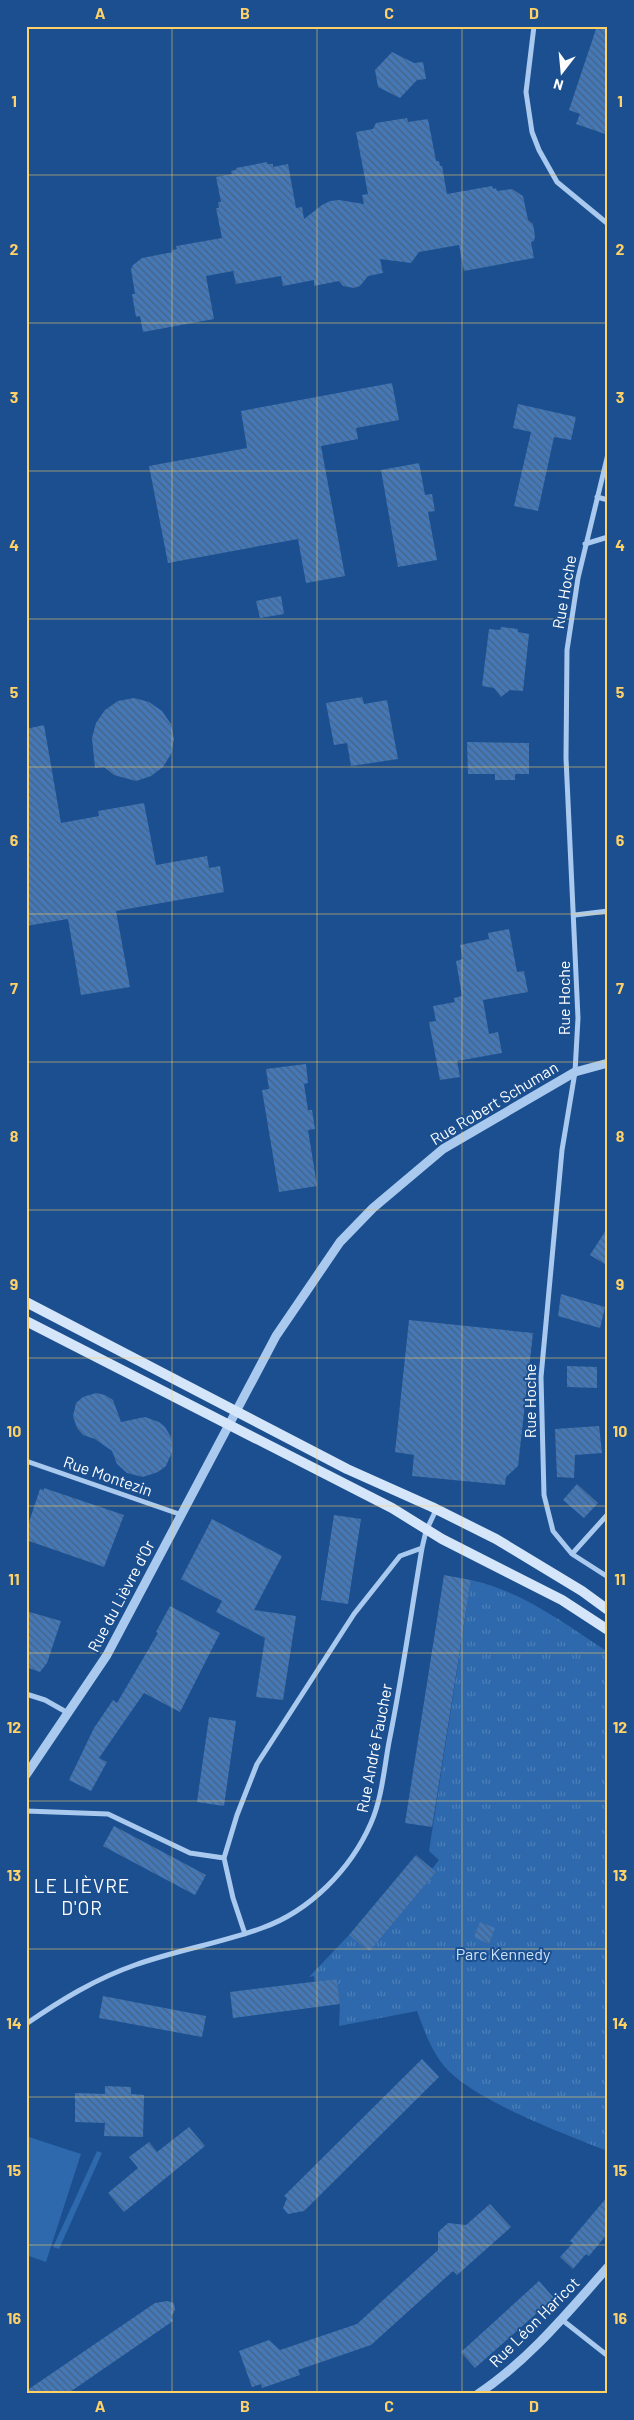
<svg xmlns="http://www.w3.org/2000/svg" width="634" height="2420" font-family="Barlow,sans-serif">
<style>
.grass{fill:#2e69ad}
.park{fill:url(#park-tufts)}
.building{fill:url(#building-back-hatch)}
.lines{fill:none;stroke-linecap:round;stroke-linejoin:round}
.minor{stroke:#a9c9ee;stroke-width:5}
.tertiary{stroke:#a9c9ee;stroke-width:9}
.secondary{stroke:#d6e6fa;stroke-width:10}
.grid{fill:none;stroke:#ffd166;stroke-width:1;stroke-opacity:0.55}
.labels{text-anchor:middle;stroke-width:4;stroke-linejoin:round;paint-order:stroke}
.street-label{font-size:16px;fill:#fff;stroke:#1b4f8f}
.park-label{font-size:16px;fill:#cfe3fa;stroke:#1b4f8f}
.quarter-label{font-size:19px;letter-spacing:1px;fill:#fff;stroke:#1b4f8f}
.neatline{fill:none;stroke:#ffd166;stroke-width:2}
.grid-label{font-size:16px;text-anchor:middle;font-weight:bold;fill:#ffd166}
</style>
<defs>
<pattern id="park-tufts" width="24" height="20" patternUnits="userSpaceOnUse" patternTransform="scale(1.25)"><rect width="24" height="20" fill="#2e69ad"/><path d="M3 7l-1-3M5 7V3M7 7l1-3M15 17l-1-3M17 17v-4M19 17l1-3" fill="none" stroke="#4d80b9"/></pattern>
<pattern id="building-back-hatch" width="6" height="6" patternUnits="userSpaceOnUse" patternTransform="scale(1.25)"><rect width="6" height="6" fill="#4478b7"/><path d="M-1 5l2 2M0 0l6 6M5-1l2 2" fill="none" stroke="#486282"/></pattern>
</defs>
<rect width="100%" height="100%" fill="#1b4f8f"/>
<path class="grass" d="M 26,2136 L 81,2154 L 46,2262 L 26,2255 Z
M 97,2151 L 102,2153 L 59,2249 L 53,2247 Z"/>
<path class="park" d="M 471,1580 C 522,1591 565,1624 608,1652 L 608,2143 L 605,2150 C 562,2133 473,2100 444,2066 C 431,2050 424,2030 417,2011 L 339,2026 L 340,2004 L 337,1979 L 315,1982 L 314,1976 L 309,1977 L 349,1935 L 369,1952 L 436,1872 L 432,1869 L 439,1860 L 429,1851 Z"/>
<path class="building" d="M 597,26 L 608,26 L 608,135 L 576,124 L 580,114 L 569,110 Z
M 392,52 L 414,63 L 423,62 L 426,79 L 417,80 L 400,98 L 378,87 L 377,81 L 375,70 Z
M 407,118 L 408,122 L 428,119 L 436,161 L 439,161 L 440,166 L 442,166 L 447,194 L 492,186 L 493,189 L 496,188 L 497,191 L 512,189 L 523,196 L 528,220 L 533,224 L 535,236 L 534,241 L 531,242 L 534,258 L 464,271 L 459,245 L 419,252 L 411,263 L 380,259 L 383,273 L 368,276 L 360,286 L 354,288 L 343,286 L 339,281 L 314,286 L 314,280 L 283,286 L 281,276 L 236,284 L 233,271 L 206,276 L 214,319 L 143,332 L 140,316 L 136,317 L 132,294 L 135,294 L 131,269 L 133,265 L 142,258 L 173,252 L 172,250 L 177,249 L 176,246 L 222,238 L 216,208 L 219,208 L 218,202 L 221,202 L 216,177 L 232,174 L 231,171 L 236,170 L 236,168 L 267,162 L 267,164 L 273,164 L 273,167 L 288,164 L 296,208 L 302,207 L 304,219 L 322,205 L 330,201 L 339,200 L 364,204 L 362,195 L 368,194 L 356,132 L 373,129 L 376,123 Z
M 392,383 L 399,420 L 356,428 L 358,439 L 321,446 L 345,576 L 306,583 L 298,539 L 168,563 L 149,466 L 247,448 L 241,411 Z
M 518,404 L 576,417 L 571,440 L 554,437 L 538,511 L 514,506 L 531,432 L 513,428 Z
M 419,463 L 425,495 L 432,494 L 435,511 L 428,512 L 437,560 L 398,567 L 381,470 Z
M 281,596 L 284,614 L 260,618 L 256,601 Z
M 501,627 L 518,629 L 518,632 L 529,634 L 523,691 L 510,690 L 501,697 L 494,688 L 482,686 L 489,629 L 500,630 Z
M 362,697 L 364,704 L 387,700 L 398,759 L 351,766 L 347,743 L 334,745 L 326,703 Z
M 134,698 L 149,702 L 162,711 L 171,724 L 174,739 L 171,754 L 163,767 L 151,776 L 136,781 L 114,775 L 104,767 L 95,768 L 92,738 L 96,723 L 105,710 L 118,701 Z
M 44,725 L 61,823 L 99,816 L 98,811 L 144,803 L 156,865 L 207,856 L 209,868 L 220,866 L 224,892 L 116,911 L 130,987 L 81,995 L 68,919 L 26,926 L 26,729 Z
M 467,742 L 529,743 L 529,774 L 515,774 L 515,780 L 495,780 L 495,774 L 468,774 Z
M 509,929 L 517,972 L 524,971 L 528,992 L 483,1000 L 489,1034 L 498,1032 L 502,1053 L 457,1061 L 460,1077 L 440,1080 L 429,1022 L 436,1021 L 433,1006 L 455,1002 L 454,998 L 462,996 L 456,961 L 463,959 L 460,945 L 489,939 L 488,933 Z
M 306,1064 L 308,1083 L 304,1084 L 308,1110 L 312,1110 L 315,1129 L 308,1130 L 317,1186 L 279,1192 L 262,1090 L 269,1089 L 266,1069 Z
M 608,1227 L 608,1266 L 590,1255 Z
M 561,1294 L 605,1307 L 600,1328 L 558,1316 Z
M 409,1320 L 533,1333 L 518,1466 L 506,1477 L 505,1485 L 412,1476 L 414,1455 L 395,1452 Z
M 567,1366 L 597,1367 L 597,1388 L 567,1387 Z
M 96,1393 L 105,1395 L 113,1400 L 121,1422 L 145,1417 L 159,1422 L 165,1427 L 171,1437 L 172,1452 L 166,1466 L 158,1472 L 143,1477 L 127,1473 L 117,1464 L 112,1451 L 95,1439 L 83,1435 L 77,1428 L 73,1416 L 76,1403 L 83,1397 Z
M 599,1426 L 602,1453 L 575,1455 L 574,1478 L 557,1477 L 555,1429 Z
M 577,1484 L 598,1503 L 584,1518 L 563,1500 Z
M 44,1488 L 124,1515 L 104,1567 L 26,1540 L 26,1531 L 40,1489 L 44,1490 Z
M 334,1515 L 361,1519 L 348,1604 L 321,1600 Z
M 212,1519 L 282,1556 L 254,1610 L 296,1616 L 283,1700 L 256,1697 L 265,1638 L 216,1612 L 222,1601 L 181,1579 Z
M 444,1575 L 471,1580 L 432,1827 L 405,1823 Z
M 170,1606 L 220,1633 L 180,1712 L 144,1693 L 99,1758 L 107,1762 L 91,1791 L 69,1780 L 94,1728 L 113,1700 L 117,1703 L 158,1633 L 156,1632 Z
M 26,1611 L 61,1621 L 47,1663 L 40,1672 L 26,1667 Z
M 209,1717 L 236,1721 L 224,1806 L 197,1802 Z
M 114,1826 L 206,1875 L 195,1895 L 103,1846 Z
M 416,1855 L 436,1872 L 369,1952 L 349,1935 Z
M 480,1922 L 495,1928 L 489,1944 L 474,1937 Z
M 337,1979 L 340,2004 L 233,2018 L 230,1992 Z
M 103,1996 L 206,2016 L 202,2037 L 99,2018 Z
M 422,2059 L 439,2077 L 304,2211 L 288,2214 L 283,2208 L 287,2198 L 284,2196 Z
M 105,2086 L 131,2087 L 131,2094 L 144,2095 L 143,2137 L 104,2136 L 105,2123 L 75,2122 L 75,2093 L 105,2094 Z
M 189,2127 L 205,2146 L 124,2212 L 108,2193 L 138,2168 L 129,2157 L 149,2142 L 157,2152 Z
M 608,2196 L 608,2233 L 589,2256 L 586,2254 L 573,2269 L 560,2257 L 573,2243 L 570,2241 Z
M 490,2204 L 511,2227 L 457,2275 L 453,2271 L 371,2345 L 298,2370 L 300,2375 L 262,2388 L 261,2384 L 252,2387 L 239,2351 L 269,2340 L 280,2350 L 357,2324 L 438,2250 L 438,2232 L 448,2223 L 466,2225 Z
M 539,2281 L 554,2298 L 475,2368 L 461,2352 Z
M 167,2301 L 174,2303 L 175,2310 L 171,2317 L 173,2321 L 67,2394 L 26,2394 L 26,2391 L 155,2303 Z"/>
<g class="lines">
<path class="minor" d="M 534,26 L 526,92 L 532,132 L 539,150 L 557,182 L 608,224
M 608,454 L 578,578 L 567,650 L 566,758 L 578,1018 L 575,1072 L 562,1150 L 541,1377 L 544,1495 L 553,1531 L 572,1554 L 608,1577
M 597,497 L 608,500
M 585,544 L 608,537
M 575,915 L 608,911
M 26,1461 L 182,1515
M 572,1554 L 608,1514
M 26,1694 L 45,1700 L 68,1713
M 26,1811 L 108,1814 L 190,1853 L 224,1858
M 245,1934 L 233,1898 L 224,1858 L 237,1815 L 257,1764 L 354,1614 L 400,1556 L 422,1548
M 26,2024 C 61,2000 95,1979 135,1965 C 177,1950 221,1943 262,1928 C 310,1911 351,1869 371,1823 C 382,1798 384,1769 389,1742 C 402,1678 411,1613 422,1548 L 426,1531 L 436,1510
M 561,2319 L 608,2356"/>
<path class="tertiary" d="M 26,1775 L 107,1655 L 276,1336 L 340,1242 L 373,1208 L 443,1149 L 575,1072 L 608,1063
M 478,2394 C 529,2360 568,2312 608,2267"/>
<path class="secondary" d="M 26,1302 L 347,1469 L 432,1507 L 496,1539 L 582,1591 L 608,1610
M 26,1321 L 392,1508 L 442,1539 L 562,1600 L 608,1630"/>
</g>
<path class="grid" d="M 172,26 L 172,2394M 317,26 L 317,2394M 462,26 L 462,2394M 26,175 L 608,175M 26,323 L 608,323M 26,471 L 608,471M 26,619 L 608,619M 26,767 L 608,767M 26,914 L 608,914M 26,1062 L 608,1062M 26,1210 L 608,1210M 26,1358 L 608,1358M 26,1506 L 608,1506M 26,1653 L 608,1653M 26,1801 L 608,1801M 26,1949 L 608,1949M 26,2097 L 608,2097M 26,2245 L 608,2245"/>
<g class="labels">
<g class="street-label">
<text transform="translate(564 592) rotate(-80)" y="6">Rue Hoche</text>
<text transform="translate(564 998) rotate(-90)" y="6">Rue Hoche</text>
<text transform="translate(494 1103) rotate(-31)" y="6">Rue Robert Schuman</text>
<text transform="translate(530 1401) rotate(-90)" y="6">Rue Hoche</text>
<text transform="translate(108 1476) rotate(19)" y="6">Rue Montezin</text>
<text transform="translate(121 1596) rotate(-62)" y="6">Rue du Lièvre d'Or</text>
<text transform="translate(374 1748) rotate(-79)" y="6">Rue André Faucher</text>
<text transform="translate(534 2322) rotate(-45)" y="6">Rue Léon Haricot</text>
</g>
<g class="park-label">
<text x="503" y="1960">Parc Kennedy</text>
</g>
<g class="quarter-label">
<text x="82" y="1893">LE LIÈVRE<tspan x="82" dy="22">D'OR</tspan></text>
</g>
</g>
<rect width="634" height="2420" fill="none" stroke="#1b4f8f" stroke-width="55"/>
<g transform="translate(562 72) rotate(196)" stroke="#1b4f8f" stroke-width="4" paint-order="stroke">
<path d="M0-4L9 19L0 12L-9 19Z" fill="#ffffff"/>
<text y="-8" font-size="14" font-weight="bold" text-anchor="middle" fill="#ffffff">N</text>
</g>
<rect x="28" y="28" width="578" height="2364" class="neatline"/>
<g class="grid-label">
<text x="100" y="19">A</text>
<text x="245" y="19">B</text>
<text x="389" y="19">C</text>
<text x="534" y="19">D</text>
<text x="14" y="107">1</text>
<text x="620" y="107">1</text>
<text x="14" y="255">2</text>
<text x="620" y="255">2</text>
<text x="14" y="403">3</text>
<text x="620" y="403">3</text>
<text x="14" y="551">4</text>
<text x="620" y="551">4</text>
<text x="14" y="698">5</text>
<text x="620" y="698">5</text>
<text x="14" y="846">6</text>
<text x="620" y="846">6</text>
<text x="14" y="994">7</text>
<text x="620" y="994">7</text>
<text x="14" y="1142">8</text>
<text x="620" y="1142">8</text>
<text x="14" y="1290">9</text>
<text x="620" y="1290">9</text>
<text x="14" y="1437">10</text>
<text x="620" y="1437">10</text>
<text x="14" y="1585">11</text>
<text x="620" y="1585">11</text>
<text x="14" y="1733">12</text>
<text x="620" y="1733">12</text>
<text x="14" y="1881">13</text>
<text x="620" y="1881">13</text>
<text x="14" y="2029">14</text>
<text x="620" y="2029">14</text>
<text x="14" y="2176">15</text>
<text x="620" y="2176">15</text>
<text x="14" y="2324">16</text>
<text x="620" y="2324">16</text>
<text x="100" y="2412">A</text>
<text x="245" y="2412">B</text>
<text x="389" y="2412">C</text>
<text x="534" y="2412">D</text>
</g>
</svg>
